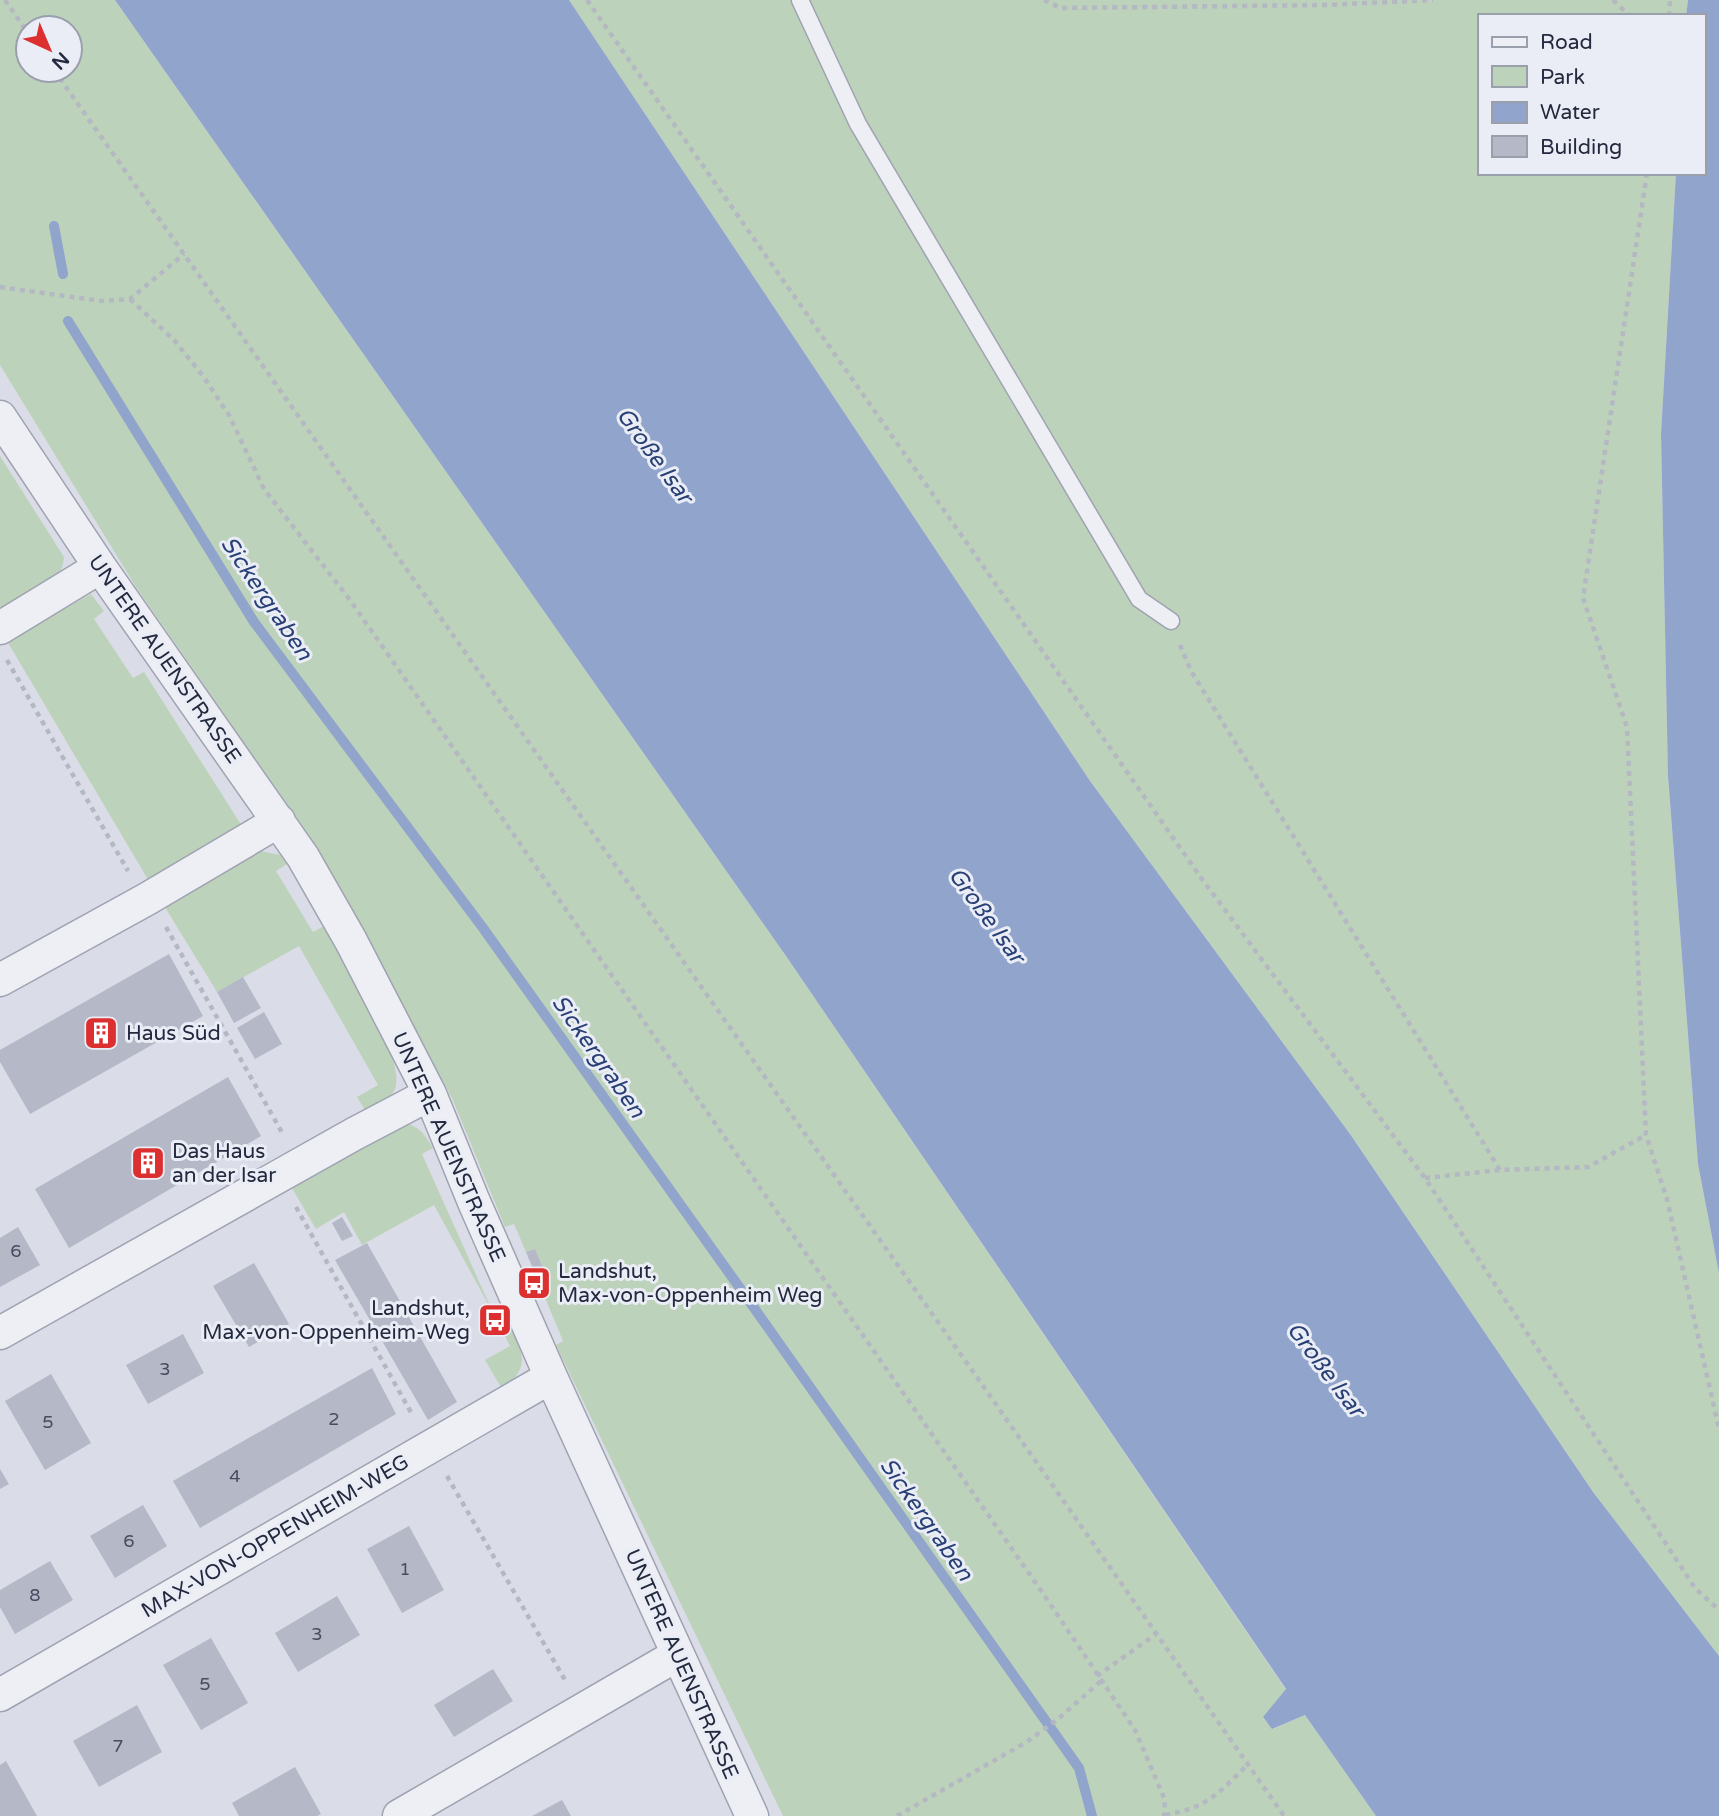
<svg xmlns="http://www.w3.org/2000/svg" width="1719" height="1816" font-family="'Varela Round',sans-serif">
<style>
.green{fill:#bdd2ba;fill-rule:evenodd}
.water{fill:#91a4cc}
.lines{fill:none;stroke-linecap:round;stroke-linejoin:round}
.stream{stroke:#91a4cc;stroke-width:10}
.building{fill:#b4b8c7}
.lane-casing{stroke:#9fa3b1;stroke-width:19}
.street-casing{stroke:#9fa3b1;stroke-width:35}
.path{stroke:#b4b8c2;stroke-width:4.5;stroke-dasharray:5 5;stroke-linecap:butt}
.lane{stroke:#edeff5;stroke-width:16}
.street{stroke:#edeff5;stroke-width:32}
.labels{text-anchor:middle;stroke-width:6;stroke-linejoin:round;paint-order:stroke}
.number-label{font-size:18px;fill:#474d60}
.street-label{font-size:21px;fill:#23293e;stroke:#eaedf5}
.poi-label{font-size:21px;fill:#23293e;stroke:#eaedf5;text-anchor:start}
.water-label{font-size:23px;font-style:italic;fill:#294076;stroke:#eaedf5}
</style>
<rect width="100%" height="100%" fill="#dadde7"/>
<path class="green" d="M 0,0 L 115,0 L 786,956 L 1286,1690 L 1263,1718 L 1273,1729 L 1305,1715 L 1376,1816 L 783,1816 L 556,1345 L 563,1341 L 539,1283 L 548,1278 L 535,1249 L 526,1252 L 514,1224 L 505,1227 L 452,1098 L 317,847 L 136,587 L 0,365 ZM 28,28 L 70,28 L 70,70 L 28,70 Z
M 569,0 L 1688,0 L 1686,16 L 1479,16 L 1479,173 L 1676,173 L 1661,434 L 1668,776 L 1698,1164 L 1719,1273 L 1719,1656 L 1593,1492 L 1350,1134 L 1090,781 Z
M 0,456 L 64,557 C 62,589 25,601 0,615 Z
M 91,594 L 104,611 L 94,619 L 133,678 L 144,672 L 242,826 L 150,883 L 7,641 Z
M 261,851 L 280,855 L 287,864 L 276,871 L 313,932 L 324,926 L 393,1059 C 402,1093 393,1096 366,1112 L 357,1097 L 378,1085 L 299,946 L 217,992 L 163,904 Z
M 399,1123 C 418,1124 423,1132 433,1148 L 422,1154 L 494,1315 L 434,1205 L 362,1245 L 344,1212 L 316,1229 L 289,1183 Z
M 511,1326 C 523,1355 531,1367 502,1389 L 485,1360 L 510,1346 L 502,1330 Z"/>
<path class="water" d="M 115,0 L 569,0 L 1090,781 L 1350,1134 L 1593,1492 L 1719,1656 L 1719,1816 L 1376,1816 L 1305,1715 L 1272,1729 L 1263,1717 L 1286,1689 L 786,956 Z
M 1688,0 L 1719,0 L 1719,1273 L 1698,1164 L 1668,776 L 1661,434 L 1676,173 L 1703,173 L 1703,16 L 1686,16 Z"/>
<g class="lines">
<path class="stream" d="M 54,226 L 63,274
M 68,321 L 254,622 L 483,928 L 752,1305 L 1079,1768 L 1092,1816"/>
</g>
<path class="building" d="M 169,954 L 203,1016 L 30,1114 L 0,1062 L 0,1050 Z
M 243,977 L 261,1008 L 234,1023 L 217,992 Z
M 264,1012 L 282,1044 L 255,1059 L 237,1028 Z
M 228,1077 L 261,1136 L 69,1248 L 35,1189 Z
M 342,1217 L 353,1236 L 342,1241 L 332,1223 Z
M 18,1227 L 40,1265 L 0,1287 L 0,1238 Z
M 367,1243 L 457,1402 L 428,1420 L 335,1260 Z
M 535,1249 L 548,1279 L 539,1283 L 526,1252 Z
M 254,1263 L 289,1324 L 249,1347 L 213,1286 Z
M 183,1334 L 204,1373 L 148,1404 L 126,1365 Z
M 372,1368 L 396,1414 L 200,1528 L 173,1481 Z
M 51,1374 L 91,1443 L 45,1470 L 5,1401 Z
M 0,1469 L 9,1484 L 0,1489 Z
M 143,1505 L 167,1546 L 115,1578 L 90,1536 Z
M 409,1526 L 444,1590 L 402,1613 L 367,1549 Z
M 50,1561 L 73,1600 L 15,1634 L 0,1607 L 0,1590 Z
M 337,1596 L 360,1635 L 298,1672 L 275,1633 Z
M 211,1638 L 248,1703 L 201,1730 L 163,1665 Z
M 493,1669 L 513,1701 L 454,1737 L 434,1705 Z
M 137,1705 L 162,1752 L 99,1787 L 73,1741 Z
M 6,1761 L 37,1816 L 0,1816 L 0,1765 Z
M 295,1767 L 321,1814 L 317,1816 L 239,1816 L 232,1803 Z
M 562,1800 L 571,1816 L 532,1816 Z"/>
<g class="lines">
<g class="lane-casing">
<path id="lane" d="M 800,0 L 858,124 L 1139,599 L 1171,621"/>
</g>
<g class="street-casing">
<path id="street" d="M 0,417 L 100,567 L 303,857 L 351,941 L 430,1094 L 474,1202 L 551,1377 L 752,1816
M 0,628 L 100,567
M 0,980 L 147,899 L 279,821
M 0,1333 L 354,1134 L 430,1094
M 0,1695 L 551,1377
M 399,1816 L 677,1655"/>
</g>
<path class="path" d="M 5,0 L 28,33
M 587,0 L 1204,882 L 1425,1178 L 1695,1588 L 1719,1610
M 1044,0 L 1061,8 L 1327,5 L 1433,0
M 1613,0 L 1630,16
M 1669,16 L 1670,0
M 54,70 L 981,1383 L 1284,1816
M 1647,173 L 1583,598 L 1627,727 L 1646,1135 L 1667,1199 L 1719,1429
M 0,287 L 101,301 L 130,299 L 184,254
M 130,299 L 175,341 L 203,376 L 229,415 L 264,489 L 350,600 L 1042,1592 L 1135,1730 L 1165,1800 L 1164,1816
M 1180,645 L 1191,671 L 1500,1170
M 7,660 L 128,871
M 166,927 L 284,1136
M 1425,1178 L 1500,1170 L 1588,1167 L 1646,1135
M 296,1207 L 413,1416
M 447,1476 L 565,1680
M 1097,1676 L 1156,1634
M 1165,1815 C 1207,1808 1219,1793 1248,1764
M 897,1816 L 1025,1743 L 1058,1719 L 1101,1681"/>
<use href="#lane" class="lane"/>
<use href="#street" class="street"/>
</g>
<defs>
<g id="building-square" transform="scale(1.75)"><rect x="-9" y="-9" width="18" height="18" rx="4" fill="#dc2f2f" stroke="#eaedf5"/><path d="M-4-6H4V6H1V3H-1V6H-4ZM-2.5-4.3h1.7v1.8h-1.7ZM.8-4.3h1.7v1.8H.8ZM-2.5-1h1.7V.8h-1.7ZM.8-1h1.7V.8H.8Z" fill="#fff"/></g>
<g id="bus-square" transform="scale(1.75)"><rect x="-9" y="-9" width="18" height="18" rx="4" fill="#dc2f2f" stroke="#eaedf5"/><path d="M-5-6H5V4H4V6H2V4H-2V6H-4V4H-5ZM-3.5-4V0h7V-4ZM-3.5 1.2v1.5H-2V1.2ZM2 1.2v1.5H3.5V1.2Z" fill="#fff"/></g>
</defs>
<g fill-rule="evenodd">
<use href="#building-square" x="101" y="1033"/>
<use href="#building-square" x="148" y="1163"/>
<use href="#bus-square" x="534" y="1283"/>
<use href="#bus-square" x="495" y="1320"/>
</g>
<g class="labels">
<g class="number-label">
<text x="16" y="1257">6</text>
<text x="165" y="1375">3</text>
<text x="334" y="1425">2</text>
<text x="48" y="1428">5</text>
<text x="235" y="1482">4</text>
<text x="129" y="1547">6</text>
<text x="405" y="1575">1</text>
<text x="35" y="1601">8</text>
<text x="317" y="1640">3</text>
<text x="205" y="1690">5</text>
<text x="118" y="1752">7</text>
</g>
<g class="street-label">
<text transform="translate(165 659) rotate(55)" y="7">UNTERE AUENSTRASSE</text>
<text transform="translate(449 1147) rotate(66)" y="7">UNTERE AUENSTRASSE</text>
<text transform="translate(275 1536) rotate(-30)" y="7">MAX-VON-OPPENHEIM-WEG</text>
<text transform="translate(682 1664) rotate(66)" y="7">UNTERE AUENSTRASSE</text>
</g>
<g class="poi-label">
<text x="126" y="1040">Haus Süd</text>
<text x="172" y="1158">Das Haus<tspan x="172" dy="24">an der Isar</tspan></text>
<text x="558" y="1278">Landshut,<tspan x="558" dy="24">Max-von-Oppenheim Weg</tspan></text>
<text x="470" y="1315" text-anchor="end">Landshut,<tspan x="470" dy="24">Max-von-Oppenheim-Weg</tspan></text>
</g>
<g class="water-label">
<text transform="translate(655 455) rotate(54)" y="8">Große Isar</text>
<text transform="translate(267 598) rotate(56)" y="8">Sickergraben</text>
<text transform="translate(987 915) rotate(54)" y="8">Große Isar</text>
<text transform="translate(599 1056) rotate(55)" y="8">Sickergraben</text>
<text transform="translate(1326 1369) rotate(53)" y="8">Große Isar</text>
<text transform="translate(927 1519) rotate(55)" y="8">Sickergraben</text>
</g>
</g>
<rect x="1478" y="14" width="228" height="161" fill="#eaedf5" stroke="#9a9fac" stroke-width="2"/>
<rect x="1492" y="37" width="35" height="10" fill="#edeff5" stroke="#9a9fac" stroke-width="2"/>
<text x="1540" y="49" font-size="21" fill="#23293e">Road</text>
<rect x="1492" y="66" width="35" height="21" fill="#bdd2ba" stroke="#9a9fac" stroke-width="2"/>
<text x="1540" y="84" font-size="21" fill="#23293e">Park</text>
<rect x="1492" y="102" width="35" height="21" fill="#91a4cc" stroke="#9a9fac" stroke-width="2"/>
<text x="1540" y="119" font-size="21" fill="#23293e">Water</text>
<rect x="1492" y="136" width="35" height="21" fill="#b4b8c7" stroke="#9a9fac" stroke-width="2"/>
<text x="1540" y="154" font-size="21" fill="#23293e">Building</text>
<g transform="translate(49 49) rotate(136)"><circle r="33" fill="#eaedf5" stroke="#9a9fac" stroke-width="2"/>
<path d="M0-5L12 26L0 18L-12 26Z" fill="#dc2f2f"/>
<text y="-10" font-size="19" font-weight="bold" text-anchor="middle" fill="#23293e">N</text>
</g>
</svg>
